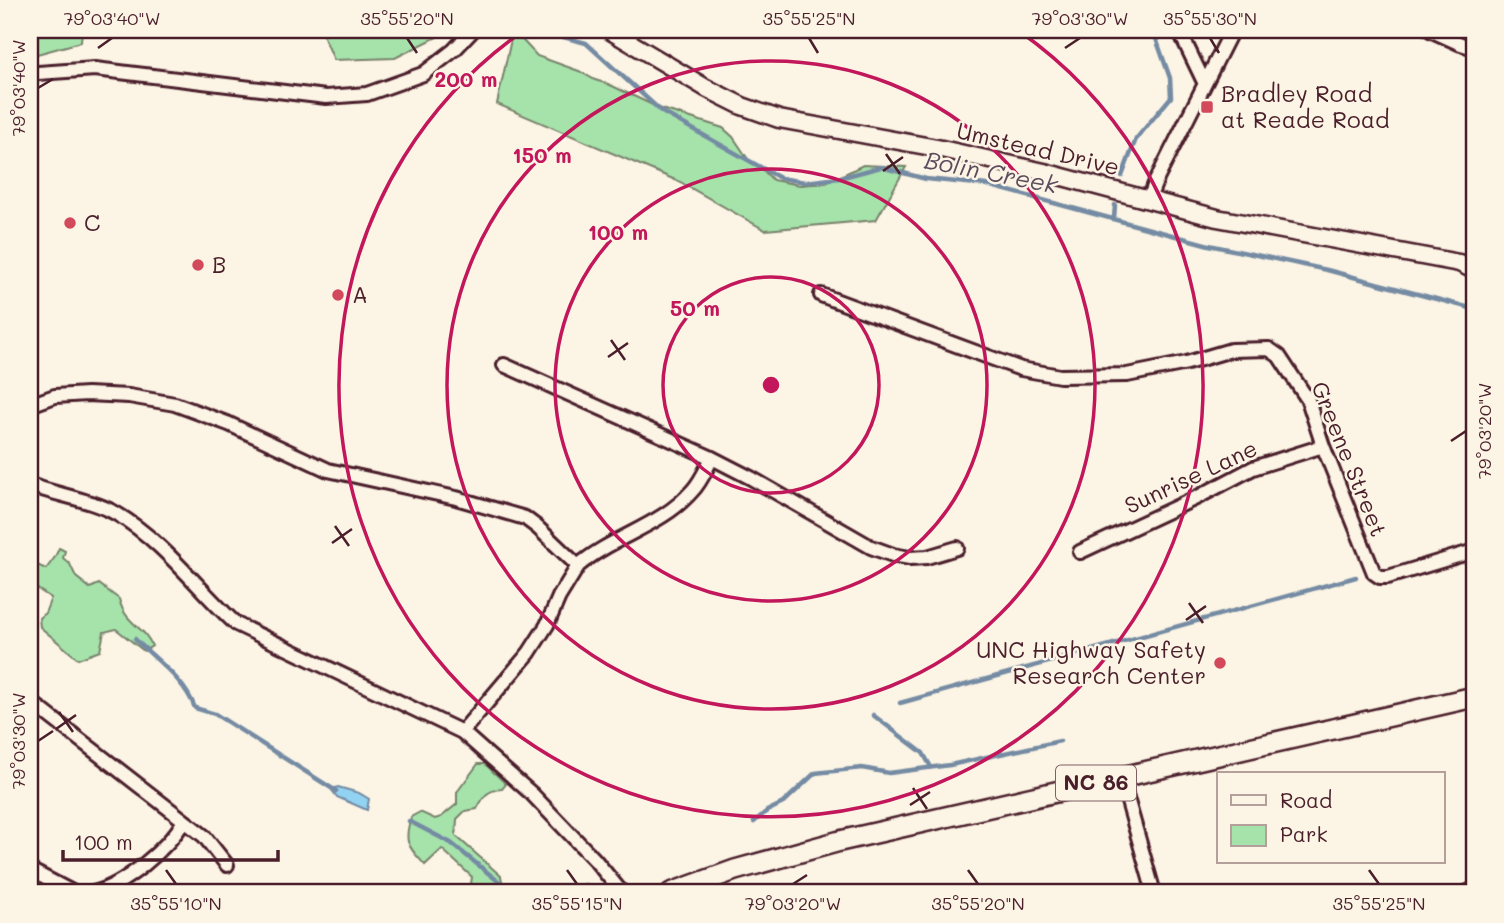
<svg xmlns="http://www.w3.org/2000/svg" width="1504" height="923" font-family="Mali,sans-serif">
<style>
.green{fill:#a5e3ab;stroke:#78816b;stroke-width:2}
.water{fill:#92d3f3;stroke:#758ba3;stroke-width:2}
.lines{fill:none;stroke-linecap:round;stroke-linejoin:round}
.stream{stroke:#758ba3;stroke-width:4.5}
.minor-casing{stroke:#4a1f2b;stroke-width:18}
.tertiary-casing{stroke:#4a1f2b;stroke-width:21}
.primary-casing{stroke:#4a1f2b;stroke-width:24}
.minor{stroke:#fcf5e5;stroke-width:12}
.tertiary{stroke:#fcf5e5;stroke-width:16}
.primary{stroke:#fcf5e5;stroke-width:19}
.ticks{fill:none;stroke:#4a1f2b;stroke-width:2.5}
.ring{fill:none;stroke:#c2185b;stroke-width:3.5}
.poi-dot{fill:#d1495b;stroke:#fcf5e5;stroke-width:2.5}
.labels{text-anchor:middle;stroke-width:5;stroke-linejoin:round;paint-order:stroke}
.shield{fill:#fcf5e5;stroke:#7f5f63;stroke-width:2}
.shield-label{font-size:21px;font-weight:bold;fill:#4a1f2b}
.poi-label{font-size:23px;fill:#4a1f2b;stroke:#fcf5e5;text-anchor:start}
.street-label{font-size:23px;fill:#4a1f2b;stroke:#fcf5e5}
.water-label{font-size:24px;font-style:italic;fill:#5c4c5d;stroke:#fcf5e5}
.centre{fill:#c2185b;stroke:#fcf5e5;stroke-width:3.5}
.ring-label{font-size:21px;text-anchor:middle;font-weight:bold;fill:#c2185b;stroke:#fcf5e5;stroke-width:5;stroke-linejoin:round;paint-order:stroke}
.neatline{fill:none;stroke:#4a1f2b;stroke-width:2.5}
.ticks-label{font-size:18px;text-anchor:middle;fill:#4a1f2b}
</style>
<rect width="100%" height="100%" fill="#fcf5e5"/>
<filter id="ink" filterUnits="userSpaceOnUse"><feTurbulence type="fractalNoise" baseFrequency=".0143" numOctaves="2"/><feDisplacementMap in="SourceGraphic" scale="14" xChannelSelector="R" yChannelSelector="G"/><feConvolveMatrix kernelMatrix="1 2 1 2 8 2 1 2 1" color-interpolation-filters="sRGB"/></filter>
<g filter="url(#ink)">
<path class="green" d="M 30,30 L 82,30 L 81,42 L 30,56 Z
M 321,30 L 445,30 L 443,34 L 395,58 L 334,60 Z
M 513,30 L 537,56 L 579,71 L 595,80 L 608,84 L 659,108 L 723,128 L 733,137 L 750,162 L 761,168 L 773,180 L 800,185 L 826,183 L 863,165 L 906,167 L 876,220 L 765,230 L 680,182 L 497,104 Z
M 59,548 L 65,551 L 63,558 L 70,564 L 76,577 L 90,588 L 99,584 L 119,599 C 126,626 144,625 152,646 L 144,651 L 116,629 L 104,632 L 100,651 L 78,659 L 40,627 L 39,618 L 45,613 L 51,598 L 30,584 L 30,554 L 37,565 L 46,569 L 55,557 Z
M 478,764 L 485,764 L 506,784 L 502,789 C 487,790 484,796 477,809 L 465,811 L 457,819 L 456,836 L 501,876 L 504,891 C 495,895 479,895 470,891 L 472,877 L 442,849 L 425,865 C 408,846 403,843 411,817 L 420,812 L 435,819 L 441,817 L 457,804 L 457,792 Z"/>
<path class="water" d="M 338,787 L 359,793 L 369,799 L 367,810 L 337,797 L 331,789 Z"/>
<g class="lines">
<path class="stream" d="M 537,30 L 586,43 L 662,112 L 780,178 L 805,182 L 839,178 L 881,167 L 926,179 L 987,185 L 1209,245 L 1327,270 L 1474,309
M 1122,176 L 1136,139 L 1171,97 L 1170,78 L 1153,30
M 1114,218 L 1115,205
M 135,639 C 157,661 184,679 195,708 L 215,714 L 336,791
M 900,703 L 1356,577
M 873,715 L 923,753 L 931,767
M 409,821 L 451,843 L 498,881 L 517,893
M 754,822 L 767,811 L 783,803 L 815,773 L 862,768 L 889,773 L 950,765 L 1060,741
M 568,893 L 585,885"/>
<g class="minor-casing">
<path id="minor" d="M 1179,30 L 1205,84
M 1430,30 L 1461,44 L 1474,48
M 30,76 L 38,73 L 95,69 L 326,97 L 367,94 L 423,74 L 454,50 L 473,30
M 1149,199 L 1156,181 L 1232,30
M 821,295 L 1021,369 L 1060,376 L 1127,375 L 1187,363 L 1231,350 L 1269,349 L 1279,356 L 1308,400 L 1323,446 L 1374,573 L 1380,577 L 1388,577 L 1474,551
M 504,365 L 712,458 L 751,478 L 871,547 L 893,555 L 910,558 L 927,557 L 957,548
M 30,405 L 55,396 L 87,394 L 129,396 L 175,404 L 229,424 L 328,470 L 456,498 L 525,518 L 537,527 L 578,566 L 559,597 L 547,625 L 529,653 L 462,732
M 30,485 C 57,495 93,500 117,514 C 163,541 197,588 236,624 L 462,732 L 532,794 L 595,860 L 622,893
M 1080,552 L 1198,497 L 1253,468 L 1323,446
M 578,566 C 613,536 662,526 692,491 C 701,482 706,469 712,458
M 30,701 L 204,836 L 227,865
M 1121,777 L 1154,893
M 30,870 L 74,893
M 93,893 C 124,886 168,848 184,821
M 1466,893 L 1474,889"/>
</g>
<g class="tertiary-casing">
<path id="tertiary" d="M 609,30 L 706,88 L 742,106 L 779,119 L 937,148 L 1044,172 L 1217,218 L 1459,263 L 1474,270"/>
</g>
<g class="primary-casing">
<path id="primary" d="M 671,893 L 735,870 L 840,841 L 1474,697"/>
</g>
<use href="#minor" class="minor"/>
<use href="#tertiary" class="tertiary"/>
<use href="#primary" class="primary"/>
</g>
</g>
<path class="ticks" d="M 407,38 L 417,53M 809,38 L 818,53M 1210,38 L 1219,53M 98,48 L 112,38M 1065,48 L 1080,38M 38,88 L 53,79M 886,154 L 900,174M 883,171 L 903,157M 611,340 L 625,360M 608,357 L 628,343M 1451,441 L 1466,431M 335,526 L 349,546M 332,543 L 352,529M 1189,603 L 1203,623M 1186,620 L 1206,606M 59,712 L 73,732M 56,729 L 76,715M 38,741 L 53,731M 913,788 L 927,809M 910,805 L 930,792M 166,870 L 176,884M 567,870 L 577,884M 968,870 L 978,884M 1369,870 L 1379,884M 793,884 L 807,875"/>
<g class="ring">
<circle cx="771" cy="385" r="108"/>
<circle cx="771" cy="385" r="216"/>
<circle cx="771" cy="385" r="324"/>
<path d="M1019 31A432 432 0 1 1 523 31"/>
</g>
<g class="poi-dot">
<rect x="1200" y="100" width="14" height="14" rx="3.5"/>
<circle cx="70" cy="223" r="7"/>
<circle cx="198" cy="265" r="7"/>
<circle cx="338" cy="295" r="7"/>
<circle cx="1220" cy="663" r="7"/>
</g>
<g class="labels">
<rect class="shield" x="1056" y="765.5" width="80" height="35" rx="5"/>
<g class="shield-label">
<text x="1096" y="790">NC 86</text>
</g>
<g class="poi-label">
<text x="1221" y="102">Bradley Road<tspan x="1221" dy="26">at Reade Road</tspan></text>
<text x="84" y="231">C</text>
<text x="212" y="273">B</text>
<text x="352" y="303">A</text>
<text x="1206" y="658" text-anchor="end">UNC Highway Safety<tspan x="1206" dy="26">Research Center</tspan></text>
</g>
<g class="street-label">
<text transform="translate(1038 149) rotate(13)" y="8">Umstead Drive</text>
<text transform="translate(1349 459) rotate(68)" y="8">Greene Street</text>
<text transform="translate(1191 477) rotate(-25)" y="8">Sunrise Lane</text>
</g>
<g class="water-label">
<text transform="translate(991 173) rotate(11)" y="8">Bolin Creek</text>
</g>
</g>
<circle cx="771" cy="385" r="10" class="centre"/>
<g class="ring-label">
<text x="466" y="87">200 m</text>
<text x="542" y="163">150 m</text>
<text x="618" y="240">100 m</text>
<text x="695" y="316">50 m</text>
</g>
<rect width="1504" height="923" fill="none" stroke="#fcf5e5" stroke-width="77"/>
<rect x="1217" y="772" width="228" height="91" fill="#fcf5e5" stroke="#b59f9b" stroke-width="2"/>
<rect x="1231" y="795" width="35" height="10" fill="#fcf5e5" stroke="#b59f9b" stroke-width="2"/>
<text x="1280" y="808" font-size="21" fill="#4a1f2b">Road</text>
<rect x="1231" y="825" width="35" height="21" fill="#a5e3ab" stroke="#b59f9b" stroke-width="2"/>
<text x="1280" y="842" font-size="21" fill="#4a1f2b">Park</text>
<path d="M63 850v10h215v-10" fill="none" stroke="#4a1f2b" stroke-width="3.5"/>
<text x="74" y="850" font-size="21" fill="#4a1f2b" stroke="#fcf5e5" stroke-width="5" paint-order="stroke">100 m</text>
<rect x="38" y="38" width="1428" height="846" class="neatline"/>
<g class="ticks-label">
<text x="112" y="25">79°03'40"W</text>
<text x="407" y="25">35°55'20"N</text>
<text x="809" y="25">35°55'25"N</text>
<text x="1080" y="25">79°03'30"W</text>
<text x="1210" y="25">35°55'30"N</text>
<text transform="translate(19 88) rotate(-90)" y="6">79°03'40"W</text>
<text transform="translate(1485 431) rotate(-90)" y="6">79°03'20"W</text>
<text transform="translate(19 741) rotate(-90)" y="6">79°03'30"W</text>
<text x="176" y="910">35°55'10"N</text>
<text x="577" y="910">35°55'15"N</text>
<text x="793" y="910">79°03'20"W</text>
<text x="978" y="910">35°55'20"N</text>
<text x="1379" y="910">35°55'25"N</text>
</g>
</svg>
